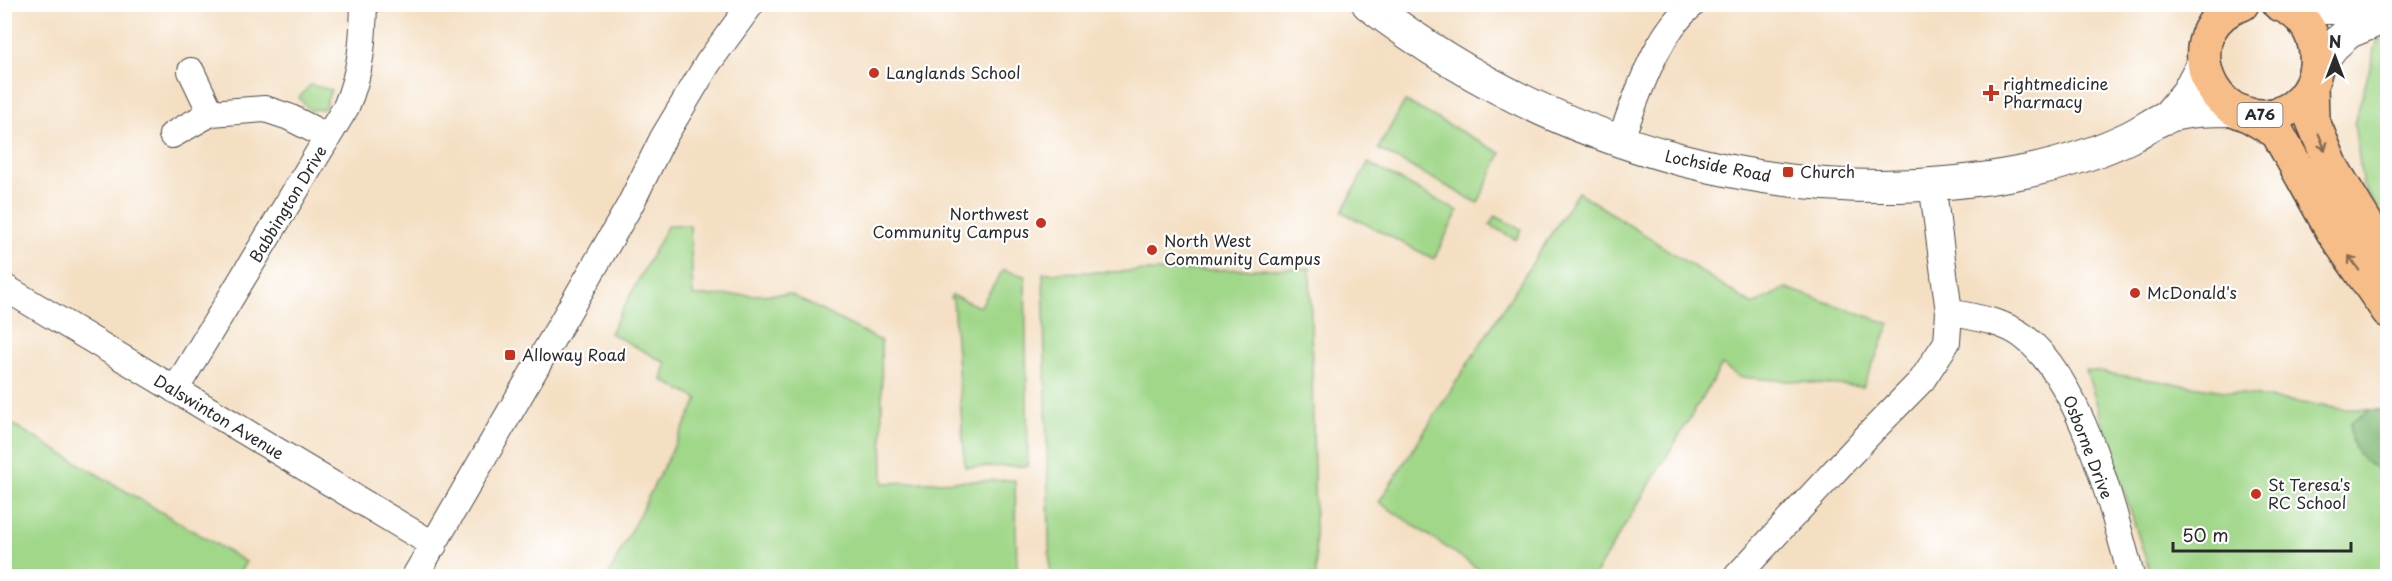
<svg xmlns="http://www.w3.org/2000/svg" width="2392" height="581" font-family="'Playpen Sans',sans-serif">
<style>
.green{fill:#a0d789;stroke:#66815a;stroke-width:1.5}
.forest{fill:#80b875;stroke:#567250;stroke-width:1.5}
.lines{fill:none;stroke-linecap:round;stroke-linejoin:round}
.minor-casing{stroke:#494642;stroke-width:28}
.tertiary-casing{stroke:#494642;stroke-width:34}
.trunk-casing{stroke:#494642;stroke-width:36}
.minor{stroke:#fff;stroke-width:26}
.tertiary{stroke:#fff;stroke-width:32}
.trunk{stroke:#f7bd88;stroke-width:33}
.oneway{stroke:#876d55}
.poi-dot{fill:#c8321e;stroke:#fff;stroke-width:2}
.labels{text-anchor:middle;stroke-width:4.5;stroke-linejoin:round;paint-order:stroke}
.shield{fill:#fff;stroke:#6b6b6b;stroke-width:1.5}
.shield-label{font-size:15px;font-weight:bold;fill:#2b2b2b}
.poi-label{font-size:16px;fill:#2b2b2b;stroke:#fff;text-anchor:start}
.street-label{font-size:16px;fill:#2b2b2b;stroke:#fff}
</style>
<rect width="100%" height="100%" fill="#fff"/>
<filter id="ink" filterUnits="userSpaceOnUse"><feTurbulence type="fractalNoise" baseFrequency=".0167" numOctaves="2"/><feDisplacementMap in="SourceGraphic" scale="12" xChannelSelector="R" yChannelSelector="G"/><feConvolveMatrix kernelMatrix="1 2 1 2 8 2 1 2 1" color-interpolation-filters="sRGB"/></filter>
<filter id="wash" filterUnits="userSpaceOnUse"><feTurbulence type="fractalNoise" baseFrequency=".008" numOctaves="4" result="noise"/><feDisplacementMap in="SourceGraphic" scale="24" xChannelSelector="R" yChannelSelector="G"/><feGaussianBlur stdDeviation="1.35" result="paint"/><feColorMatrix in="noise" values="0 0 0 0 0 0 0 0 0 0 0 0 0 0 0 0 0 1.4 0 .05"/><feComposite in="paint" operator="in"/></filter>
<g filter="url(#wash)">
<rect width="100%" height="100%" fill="#f4dfc3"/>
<path class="green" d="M 2378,39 L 2387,39 L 2387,221 L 2363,186 L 2354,124 Z
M 310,85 L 331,90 L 324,109 L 310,110 L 299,98 Z
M 1405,101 L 1501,153 L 1478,203 L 1378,149 Z
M 1368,163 L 1458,211 L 1434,259 L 1342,212 Z
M 1578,192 L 1753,305 L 1786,288 L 1890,324 L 1863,387 L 1739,377 L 1722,365 L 1594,576 L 1489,576 L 1379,502 Z
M 1495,216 L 1521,229 L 1516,240 L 1490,225 Z
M 668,225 L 690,225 L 693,296 L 790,294 L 881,341 L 883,483 L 1015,480 L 1017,576 L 608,576 L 698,399 L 662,380 L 666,363 L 610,333 Z
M 1310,268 L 1316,576 L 1050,576 L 1043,273 Z
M 1003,270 L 1025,276 L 1028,466 L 965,467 L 953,299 L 950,298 L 952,295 L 980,307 Z
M 2086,370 L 2342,409 L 2387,410 L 2387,576 L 2151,576 Z
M 5,420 L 246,562 L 237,576 L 5,576 Z"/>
<path class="forest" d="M 2370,410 L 2387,411 L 2387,473 C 2362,464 2349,450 2351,422 Z"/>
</g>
<g filter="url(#ink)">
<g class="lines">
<g class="minor-casing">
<path id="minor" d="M 211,113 L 265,109 L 289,117 L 328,137
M 172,135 L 211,113 L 191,71
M 1619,142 C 1638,97 1653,37 1693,4
M 4,287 L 434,545
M 1949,312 C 1973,317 2003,321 2023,336 C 2081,380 2113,507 2131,576
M 175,390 L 346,107 C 361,72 363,42 364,4
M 415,576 L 630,205 L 663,138 L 708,63 L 751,4
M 1737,576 L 1871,432 L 1922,380 L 1947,342 L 1949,312 L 1932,183"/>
</g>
<g class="tertiary-casing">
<path id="tertiary" d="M 1368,4 C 1555,148 1795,219 2029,171 C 2065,163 2097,153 2130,137 C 2142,131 2154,122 2166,117 C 2188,110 2213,110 2235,110
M 2288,8 L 2366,8 L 2388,16
M 2317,67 L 2333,46 L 2349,32 L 2388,16
M 2166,118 L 2187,93 L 2203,63"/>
</g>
<g class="trunk-casing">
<path id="trunk" d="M 2242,4 C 2178,24 2200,119 2265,116 C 2326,112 2335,25 2279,4
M 2311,85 L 2312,119 L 2332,167 L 2388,259
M 2248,115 L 2277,132 L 2333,232 L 2388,311"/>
</g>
<use href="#minor" class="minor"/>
<use href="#tertiary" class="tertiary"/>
<use href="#trunk" class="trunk"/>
</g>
<defs><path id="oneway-shaft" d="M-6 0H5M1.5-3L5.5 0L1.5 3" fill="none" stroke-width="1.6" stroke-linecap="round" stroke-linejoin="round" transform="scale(1.5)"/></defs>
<g class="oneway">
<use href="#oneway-shaft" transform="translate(2322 142) rotate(68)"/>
<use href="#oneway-shaft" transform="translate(2354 263) rotate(-125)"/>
</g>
</g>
<g class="poi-dot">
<circle cx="874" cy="73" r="6"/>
<path d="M1988 84h6v6h6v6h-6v6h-6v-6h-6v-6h6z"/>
<rect x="1782" y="166" width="12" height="12" rx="3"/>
<circle cx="1041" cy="223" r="6"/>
<circle cx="1152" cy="250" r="6"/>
<circle cx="2135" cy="293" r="6"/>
<rect x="504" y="349" width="12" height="12" rx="3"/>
<circle cx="2256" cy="494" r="6"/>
</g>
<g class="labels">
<rect class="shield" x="2237.5" y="103" width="45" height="24" rx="4.5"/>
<g class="shield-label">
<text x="2260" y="120">A76</text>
</g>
<g class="poi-label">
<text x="886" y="79">Langlands School</text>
<text x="2003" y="90">rightmedicine<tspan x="2003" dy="18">Pharmacy</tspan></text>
<text x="1800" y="178">Church</text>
<text x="1029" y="220" text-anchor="end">Northwest<tspan x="1029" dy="18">Community Campus</tspan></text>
<text x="1164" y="247">North West<tspan x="1164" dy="18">Community Campus</tspan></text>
<text x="2147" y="299">McDonald's</text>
<text x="522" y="361">Alloway Road</text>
<text x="2268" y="491">St Teresa's<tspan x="2268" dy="18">RC School</tspan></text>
</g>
<g class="street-label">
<text transform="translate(1718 166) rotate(11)" y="6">Lochside Road</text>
<text transform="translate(288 204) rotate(-59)" y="6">Babbington Drive</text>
<text transform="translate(219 417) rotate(31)" y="6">Dalswinton Avenue</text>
<text transform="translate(2088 447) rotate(69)" y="6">Osborne Drive</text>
</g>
</g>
<rect width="2392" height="581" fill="none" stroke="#fff" stroke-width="24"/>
<g transform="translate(2335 57)" stroke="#ffffff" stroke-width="4.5" paint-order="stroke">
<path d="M0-4.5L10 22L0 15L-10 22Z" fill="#2b2b2b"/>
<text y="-9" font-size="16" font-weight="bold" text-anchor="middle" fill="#2b2b2b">N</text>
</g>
<path d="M2173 542v9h178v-9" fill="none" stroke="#2b2b2b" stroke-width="3"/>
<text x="2182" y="542" font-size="18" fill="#2b2b2b" stroke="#ffffff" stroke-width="4.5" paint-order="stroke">50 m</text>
</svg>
